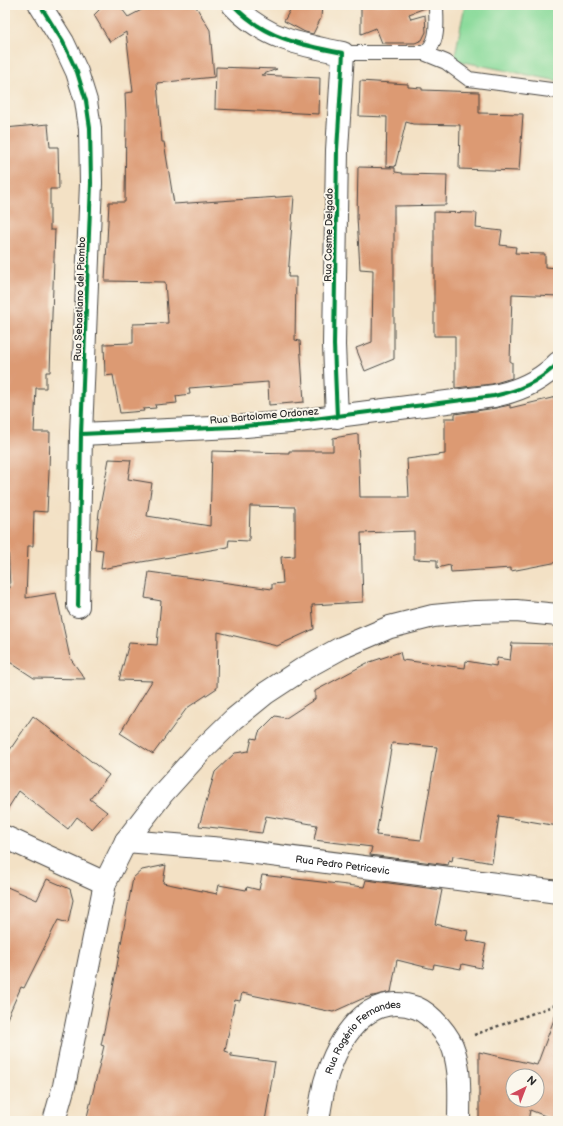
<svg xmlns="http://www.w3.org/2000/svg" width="563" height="1126" font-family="'Balsamiq Sans',sans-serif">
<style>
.pitch{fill:#89da9a;stroke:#5a8262}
.building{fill:#dc9a73;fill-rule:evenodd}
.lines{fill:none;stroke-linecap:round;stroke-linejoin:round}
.lane-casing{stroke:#494642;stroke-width:16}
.street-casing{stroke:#494642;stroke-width:24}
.secondary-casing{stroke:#494642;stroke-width:24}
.path{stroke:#494642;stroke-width:2.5;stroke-dasharray:3 3;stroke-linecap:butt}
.lane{stroke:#fff;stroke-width:14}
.street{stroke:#fff;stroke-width:22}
.secondary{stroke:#fff;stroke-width:22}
.cycleway-casing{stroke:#fbf7ec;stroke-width:6}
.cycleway{stroke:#00873e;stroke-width:4}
.labels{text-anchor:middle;stroke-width:4;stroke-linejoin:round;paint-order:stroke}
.street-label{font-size:10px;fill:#2b2b2b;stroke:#fbf7ec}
</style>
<rect width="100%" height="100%" fill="#fbf7ec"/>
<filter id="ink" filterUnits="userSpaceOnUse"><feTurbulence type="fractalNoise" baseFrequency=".025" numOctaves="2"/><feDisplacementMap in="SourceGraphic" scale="8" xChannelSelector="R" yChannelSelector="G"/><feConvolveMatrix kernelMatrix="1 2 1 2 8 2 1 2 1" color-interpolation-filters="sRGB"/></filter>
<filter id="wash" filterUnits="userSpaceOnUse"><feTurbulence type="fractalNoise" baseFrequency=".012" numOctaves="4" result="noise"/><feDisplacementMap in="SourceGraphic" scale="16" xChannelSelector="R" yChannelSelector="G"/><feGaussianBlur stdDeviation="0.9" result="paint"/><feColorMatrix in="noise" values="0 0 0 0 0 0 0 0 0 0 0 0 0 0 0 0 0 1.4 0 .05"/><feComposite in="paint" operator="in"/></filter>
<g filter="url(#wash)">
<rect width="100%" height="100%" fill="#f3e1c5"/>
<path class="pitch" d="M 465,5 L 558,5 L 558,81 L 454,60 Z"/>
<g id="blocks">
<path class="building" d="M 104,5 L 119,5 L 128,17 L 151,5 L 195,5 L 210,30 L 214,77 L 157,83 L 162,142 L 164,142 L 174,204 L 294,196 L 288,277 L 296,277 L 295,340 L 300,341 L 304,402 L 269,405 L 268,382 L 189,388 L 190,394 L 176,396 L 177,403 L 155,405 L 156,408 L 143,409 L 144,411 L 120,413 L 113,375 L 105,376 L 104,344 L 133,343 L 133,324 L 168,323 L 165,282 L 105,281 L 109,202 L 125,202 L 126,117 L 125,93 L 133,92 L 126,32 L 110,42 L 94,15 Z
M 293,5 L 322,5 L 321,18 L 313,34 L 305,32 L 284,21 Z
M 361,5 L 428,5 L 428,7 L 409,14 L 411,19 L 425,15 L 426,32 L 422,40 L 415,43 L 382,43 L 376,28 L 361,34 Z
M 216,67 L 277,69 L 261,75 L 320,78 L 319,114 L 215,109 Z
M 360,81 L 408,84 L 408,87 L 422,88 L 422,90 L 479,92 L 479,113 L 523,114 L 519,171 L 459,169 L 460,125 L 413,124 L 406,122 L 395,167 L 386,166 L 387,117 L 359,116 Z
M 48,124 L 50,147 L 58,147 L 59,189 L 50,189 L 50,230 L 55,230 L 50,372 L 46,372 L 46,388 L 36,388 L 34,432 L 50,432 L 49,472 L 47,512 L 34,511 L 33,546 L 28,546 L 26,598 L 56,593 L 70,658 L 85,679 L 34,678 L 5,659 L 5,589 L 10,588 L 8,545 L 5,545 L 5,128 Z
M 358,167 L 395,168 L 395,172 L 402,173 L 402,174 L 447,175 L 446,205 L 394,206 L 394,359 L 365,371 L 356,348 L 372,342 L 373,270 L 360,269 L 357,217 Z
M 434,212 L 477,213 L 476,228 L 502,231 L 500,245 L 516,247 L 515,253 L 545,254 L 545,267 L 558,268 L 558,296 L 512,294 L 510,362 L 512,362 L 512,378 L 492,384 L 455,388 L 455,336 L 434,336 Z
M 556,397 L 558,562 L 511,571 L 511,568 L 451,572 L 450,565 L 437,568 L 437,560 L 414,559 L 414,531 L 361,533 L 363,602 L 312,605 L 314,629 L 277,646 L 218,632 L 217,688 L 187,708 L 153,754 L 120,733 L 152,681 L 119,680 L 129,643 L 157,645 L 161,601 L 145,598 L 149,572 L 272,589 L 272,584 L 283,583 L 281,557 L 295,556 L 295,507 L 250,506 L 249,541 L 229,540 L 228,547 L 101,569 L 103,550 L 95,549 L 99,512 L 109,459 L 131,460 L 128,479 L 152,483 L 147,516 L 210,526 L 212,451 L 289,453 L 289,451 L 333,451 L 333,438 L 358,434 L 360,497 L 409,497 L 407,459 L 445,454 L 445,418 L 455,418 L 455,414 L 496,408 L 510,405 L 510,408 Z
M 512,643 L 558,644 L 558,826 L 499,816 L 492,863 L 453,856 L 452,861 L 449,860 L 448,865 L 370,855 L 372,847 L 314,840 L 317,825 L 266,816 L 262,833 L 199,826 L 215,772 L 235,753 L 249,751 L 252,738 L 257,739 L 259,732 L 275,716 L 286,718 L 315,699 L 315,691 L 367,663 L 400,652 L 402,660 L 465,668 L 466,661 L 496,666 L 497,658 L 510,660 ZM 392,743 L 437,747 L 421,840 L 376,835 Z
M 33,716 L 109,775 L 90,799 L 107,812 L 92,829 L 77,817 L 68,829 L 19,791 L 5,813 L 5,757 Z
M 166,865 L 163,883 L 217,894 L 219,885 L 246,890 L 247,887 L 259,890 L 262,875 L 364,887 L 366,880 L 442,890 L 435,924 L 468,931 L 466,940 L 486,944 L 481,968 L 462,964 L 461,969 L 434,964 L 433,969 L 397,960 L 391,992 L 364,998 L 333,1012 L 242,993 L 240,1001 L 235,1000 L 225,1051 L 231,1053 L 231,1056 L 275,1062 L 265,1121 L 86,1121 L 104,1046 L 101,1045 L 112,993 L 133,878 L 142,870 Z
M 47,879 L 70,889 L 73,900 L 68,923 L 58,920 L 24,988 L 21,987 L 5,1023 L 5,886 L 37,900 Z
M 556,1014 L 558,1015 L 558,1121 L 530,1110 L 528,1121 L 479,1121 L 479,1052 L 537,1065 ZM 513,1076 L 537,1076 L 537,1100 L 513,1100 Z"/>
</g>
</g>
<g filter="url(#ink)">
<use href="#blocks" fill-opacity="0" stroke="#494642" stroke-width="1"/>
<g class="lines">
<g class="lane-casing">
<path id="lane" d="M 343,53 L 424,53 C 440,43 436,22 436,5
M 424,53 L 446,62 L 469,79 L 558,91"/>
</g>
<g class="street-casing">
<g id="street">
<path d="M 40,5 L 63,42 L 77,72 L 86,101 L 90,128 L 91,183 L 81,434 L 78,606"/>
<path d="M 233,5 C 264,38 300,45 343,53 L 337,150 L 334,345 L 337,417"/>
<path d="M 81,434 L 234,427 L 290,422 L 494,396 C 518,391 541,381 558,363"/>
<path d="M 5,837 L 105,883"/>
<path id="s1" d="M 126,841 L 224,849 L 558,892"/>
<path id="s2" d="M 318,1121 C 320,1108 322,1095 325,1082 C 337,1041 366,989 417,1008 C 431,1014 450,1036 454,1051 C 461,1073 459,1098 459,1121"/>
</g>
</g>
<g class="secondary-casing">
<path id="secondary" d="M 54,1121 L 64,1086 L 105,883 L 126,841 L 163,793 L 201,751 L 234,719 L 266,693 L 301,670 L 341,648 L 390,627 L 433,616 L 475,612 L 516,611 L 558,615"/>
</g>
<path class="path" d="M 474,1035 L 558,1004"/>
<use href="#lane" class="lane"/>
<use href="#street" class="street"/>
<use href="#secondary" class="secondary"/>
<g class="cycleway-casing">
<path id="cycleway" d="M 40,5 L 63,42 L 77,72 L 86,101 L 90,128 L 91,183 L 81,434 L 78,606
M 233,5 C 264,38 300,45 343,53 L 337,150 L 334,345 L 337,417
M 81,434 L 234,427 L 290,422 L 494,396 C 518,391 541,381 558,363"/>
</g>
<use href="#cycleway" class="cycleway"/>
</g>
</g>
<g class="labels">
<g class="street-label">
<text transform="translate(328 235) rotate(-89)" y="4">Rua Cosme Delgado</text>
<text transform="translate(79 299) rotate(-88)" y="4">Rua Sebastiano del Piombo</text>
<text transform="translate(264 415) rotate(-5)" y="4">Rua Bartolome Ordonez</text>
<text dy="4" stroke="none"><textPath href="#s1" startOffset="218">Rua Pedro Petricevic</textPath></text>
<text dy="4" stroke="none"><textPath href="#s2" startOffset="103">Rua Rogério Fernandes</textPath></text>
</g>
</g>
<rect width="563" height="1126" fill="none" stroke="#fbf7ec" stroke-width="20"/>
<g transform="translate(525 1088) rotate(42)"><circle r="19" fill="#fbf7ec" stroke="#a8a59f"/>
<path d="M0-3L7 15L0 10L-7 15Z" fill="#d1495b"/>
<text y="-6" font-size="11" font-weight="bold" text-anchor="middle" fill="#2b2b2b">N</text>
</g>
</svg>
